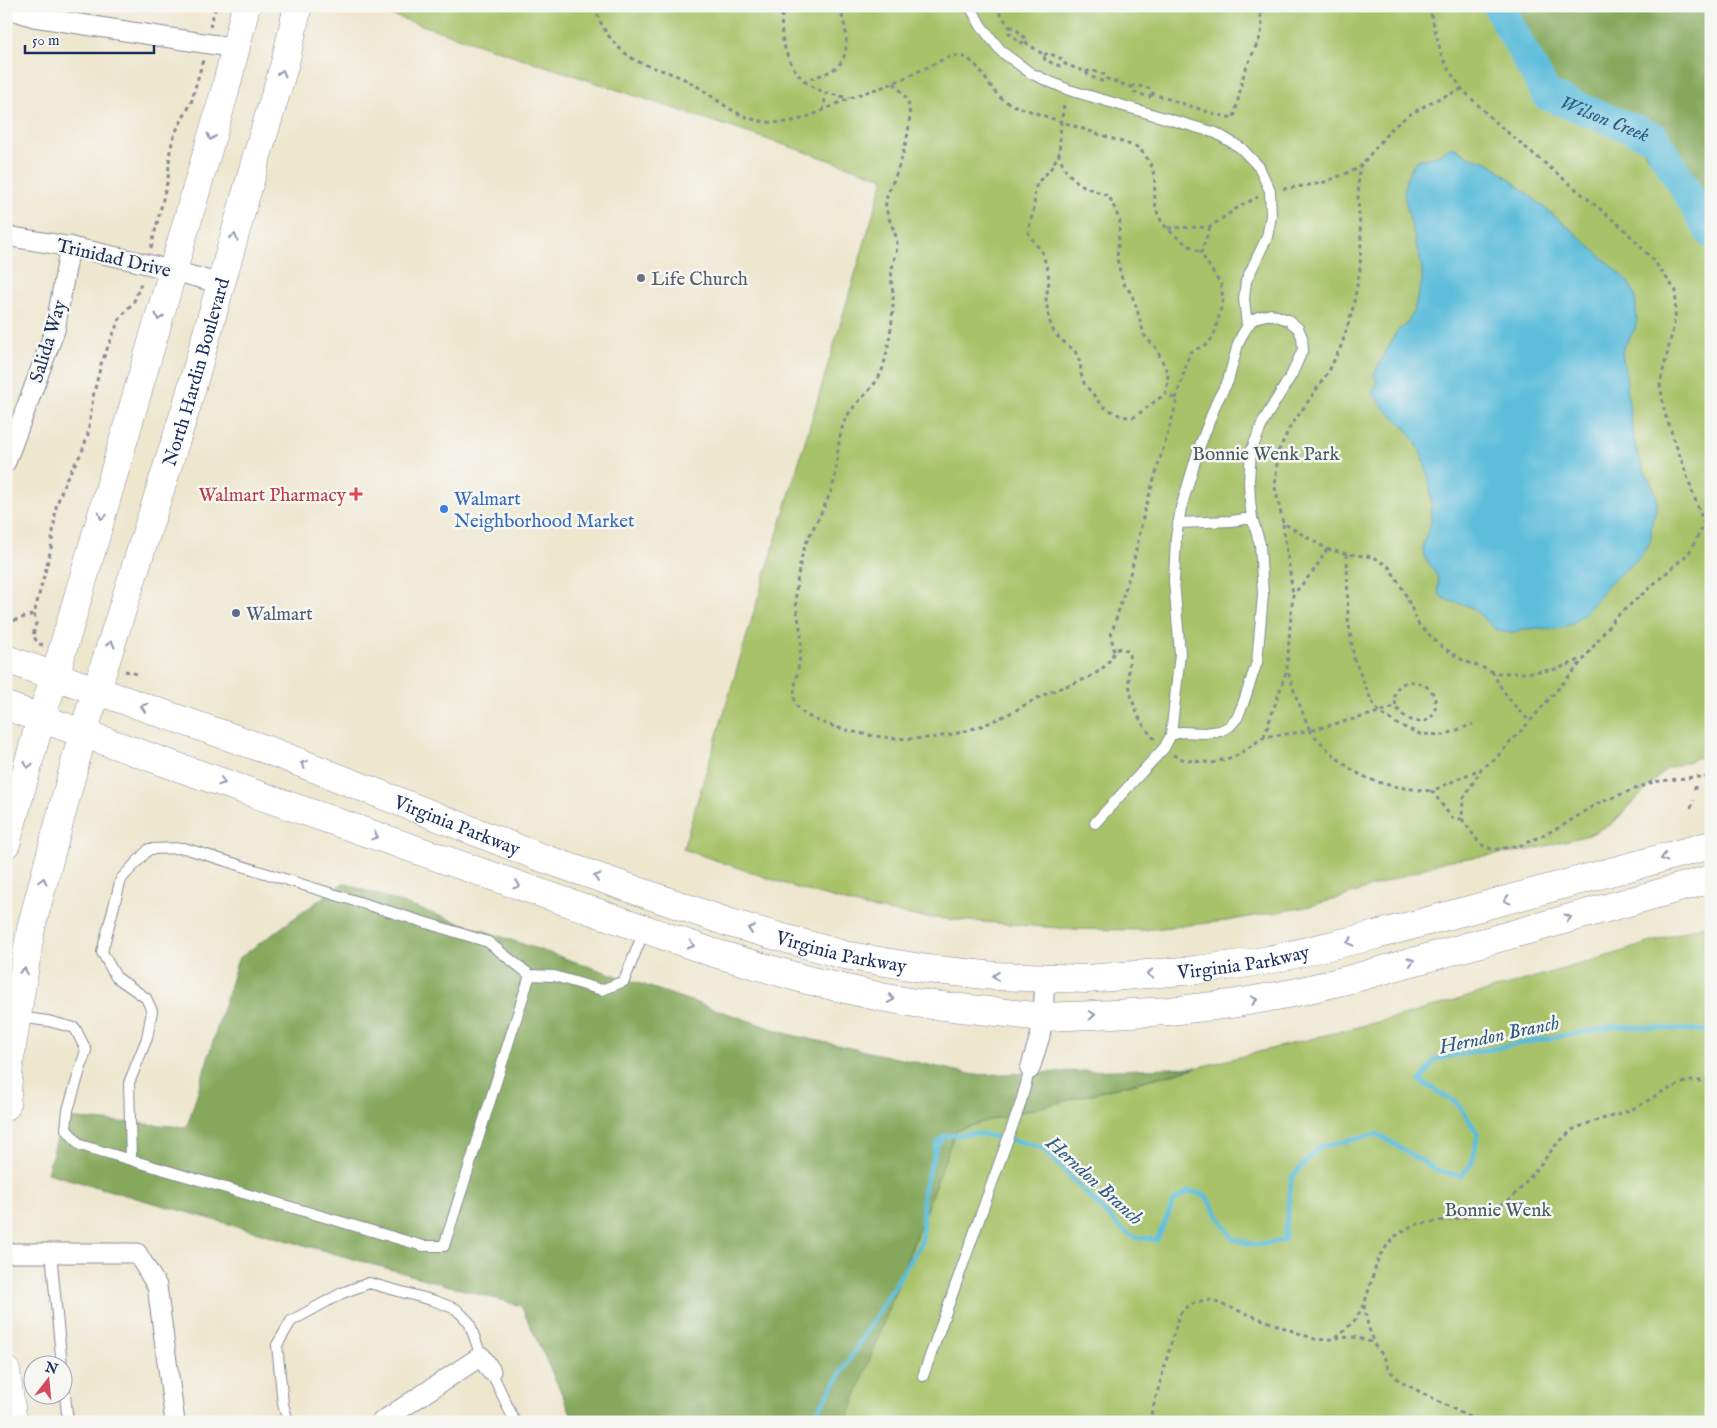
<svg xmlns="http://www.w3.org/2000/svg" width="1717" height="1428" font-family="'IM FELL English',serif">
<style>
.green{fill:#a7c268;stroke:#617863}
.forest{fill:#85a85c;stroke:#506c5d}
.water{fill:#5dbddb;stroke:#3c769c}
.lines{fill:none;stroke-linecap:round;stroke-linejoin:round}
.stream{stroke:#5dbddb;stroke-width:5}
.river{stroke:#5dbddb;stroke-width:31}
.service-casing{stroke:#848a96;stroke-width:12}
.minor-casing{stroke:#848a96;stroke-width:21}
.secondary-casing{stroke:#848a96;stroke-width:29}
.path{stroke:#848a96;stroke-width:3;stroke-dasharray:4 4;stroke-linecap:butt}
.service{stroke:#fff;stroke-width:10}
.minor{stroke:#fff;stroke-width:19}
.secondary{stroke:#fff;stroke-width:28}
.oneway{stroke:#8d97ae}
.worship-dot{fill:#6b7280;stroke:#f6f6f2;stroke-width:2}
.health-dot{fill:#e0444e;stroke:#f6f6f2;stroke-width:2}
.shop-dot{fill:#3f7fe0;stroke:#f6f6f2;stroke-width:2}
.service-dot{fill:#5c6f8a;stroke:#f6f6f2;stroke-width:2}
.labels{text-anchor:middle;stroke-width:5;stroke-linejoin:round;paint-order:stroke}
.street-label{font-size:19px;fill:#1b2f5e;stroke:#f6f6f2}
.worship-label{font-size:19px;fill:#5b616d;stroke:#f6f6f2;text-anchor:start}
.park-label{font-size:19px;fill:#455b61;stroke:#f6f6f2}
.health-label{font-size:19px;fill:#be3a42;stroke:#f6f6f2;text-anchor:end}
.shop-label{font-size:19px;fill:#366cbe;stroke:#f6f6f2;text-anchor:start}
.service-label{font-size:19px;fill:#4e5e75;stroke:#f6f6f2;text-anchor:start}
.water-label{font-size:20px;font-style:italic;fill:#2f5a84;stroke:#f6f6f2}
</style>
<rect width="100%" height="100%" fill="#f6f6f2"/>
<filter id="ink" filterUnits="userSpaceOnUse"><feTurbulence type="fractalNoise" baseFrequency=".02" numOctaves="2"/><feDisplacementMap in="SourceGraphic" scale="10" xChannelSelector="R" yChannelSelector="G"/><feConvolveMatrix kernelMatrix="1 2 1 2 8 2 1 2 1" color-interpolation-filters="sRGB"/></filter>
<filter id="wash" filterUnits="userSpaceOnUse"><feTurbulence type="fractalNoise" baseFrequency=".0096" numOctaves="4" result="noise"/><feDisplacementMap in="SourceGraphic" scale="20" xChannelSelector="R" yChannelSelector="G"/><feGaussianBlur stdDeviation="1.12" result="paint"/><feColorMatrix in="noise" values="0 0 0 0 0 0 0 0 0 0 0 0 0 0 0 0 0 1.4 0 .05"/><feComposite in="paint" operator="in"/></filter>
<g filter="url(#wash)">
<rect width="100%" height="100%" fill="#eee6cd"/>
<path class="green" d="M 364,6 L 1488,6 L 1514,56 L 1631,134 L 1711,239 L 1711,753 L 1666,769 L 1612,824 L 1589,835 L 1530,850 L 1445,861 L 1343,897 L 1306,907 L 1226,921 L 1143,930 L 1070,929 L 922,917 L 864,907 L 797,888 L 683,849 L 884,178 Z
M 1711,923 L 1711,1422 L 846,1422 L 956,1130 L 990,1120 L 1409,1014 L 1611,955 Z"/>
<path class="forest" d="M 1488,6 L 1711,6 L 1711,239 L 1631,134 L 1514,56 Z
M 343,883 L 791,1035 L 975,1075 L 1197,1067 L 990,1120 L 956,1130 L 846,1422 L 575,1422 L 521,1306 L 47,1173 L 63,1118 L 187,1127 L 238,959 Z"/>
<path class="water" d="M 1450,148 L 1456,148 L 1468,156 L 1490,163 L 1573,231 L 1627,280 L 1635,295 L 1637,320 L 1635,329 L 1624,346 L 1622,353 L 1627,382 L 1626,387 C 1632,416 1631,441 1643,469 C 1648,479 1658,491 1657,503 C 1657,509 1654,513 1653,518 C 1650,526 1653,535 1649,544 C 1640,562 1620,571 1607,586 C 1595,600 1584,619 1567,626 C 1556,631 1548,628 1537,628 C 1524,628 1513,635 1500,631 C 1488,627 1481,613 1470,607 C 1462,603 1449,603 1442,597 C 1436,591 1439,586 1438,579 C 1435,568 1423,561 1423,550 C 1422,541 1428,533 1430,525 C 1433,509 1431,484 1426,469 C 1421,450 1412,433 1398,420 C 1394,417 1390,414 1386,410 C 1381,405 1378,398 1372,393 L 1377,384 L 1374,374 L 1397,331 L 1406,325 L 1414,310 L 1422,281 L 1422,268 L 1404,195 L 1406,180 L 1412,167 L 1417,160 L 1433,157 Z"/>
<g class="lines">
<path class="stream" d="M 811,1422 L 922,1241 L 923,1192 L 937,1144 L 945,1136 L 976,1133 L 1040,1146 L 1119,1227 L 1134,1237 L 1157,1240 L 1174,1201 L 1189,1191 L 1205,1195 L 1233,1239 L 1256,1245 L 1284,1240 L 1292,1177 L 1319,1147 L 1377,1134 L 1437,1170 L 1461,1176 L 1472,1163 L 1478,1134 L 1457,1103 L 1420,1081 L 1436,1059 L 1617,1026 L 1711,1031"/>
<path class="river" id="s1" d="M 1498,6 L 1547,95 L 1655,138 L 1711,233"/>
</g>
</g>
<g filter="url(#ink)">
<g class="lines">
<g class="service-casing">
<path id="service" d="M 970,6 L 981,26 L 1002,52 L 1032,74 L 1069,90 L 1216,133 L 1241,148 L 1259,167 L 1270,191 L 1271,216 L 1267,237 L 1246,281 L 1244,299 L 1247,325
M 1178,523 L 1231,521 L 1252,518
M 1095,823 L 1164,748 L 1171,735 L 1180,654 L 1174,581 L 1176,537 L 1181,508 L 1199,448 L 1217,401 L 1228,381 L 1238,344 L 1242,335 L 1251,321 L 1258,317 L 1271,314 L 1288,320 L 1298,328 L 1302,337 L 1303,349 L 1292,374 L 1264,420 L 1251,451 L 1249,481 L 1250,500 L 1252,518 L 1260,544 L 1263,595 L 1257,662 L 1243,704 L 1237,718 L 1230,726 L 1220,731 L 1205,733 L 1181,732 L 1171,735
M 18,1017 L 48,1021 L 75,1028 L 86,1050 L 68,1110 L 66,1129 L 80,1145 L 423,1246 L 444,1246 L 530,975 L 554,976 L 602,990 L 624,981 L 644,931
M 131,1159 L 129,1083 L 147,1038 L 152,1011 L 146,998 L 116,977 L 102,952 L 121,879 L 149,849 L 184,848 L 488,942 L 530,975
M 51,1253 L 62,1366
M 62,1368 L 68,1422
M 491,1371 L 515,1422
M 923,1376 L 1020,1105 L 1030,1069
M 288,1422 L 283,1404 L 277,1345 L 291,1321 L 342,1293 L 369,1283 L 435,1301 L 456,1309 L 469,1322 L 481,1356"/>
</g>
<g class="minor-casing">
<path id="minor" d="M 6,8 L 34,17 L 236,48
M 6,236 C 79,247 150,263 221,284
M 6,462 L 55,330 L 70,246
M 1030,1069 L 1040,1036 L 1043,1017 L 1045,977
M 6,1253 L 137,1253 L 157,1286 L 175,1422
M 381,1422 L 481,1356 L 491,1371"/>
</g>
<g class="secondary-casing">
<g id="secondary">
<path id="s2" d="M 6,659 L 273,752 L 537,856 L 730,923 L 844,955 L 927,969 L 995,976 L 1087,979 L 1196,970 L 1264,961 L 1376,935 L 1711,845"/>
<path d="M 6,706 L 175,766 L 711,952 L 807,980 L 881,997 L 915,1003 L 1043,1017 L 1094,1015 L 1169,1011 L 1231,1004 L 1293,993 L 1351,979 L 1711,879"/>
<path d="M 6,844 L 41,718 L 55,676 L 225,91 L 246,6"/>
<path id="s3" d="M 6,1106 L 9,1065 L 31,928 L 83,733 L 186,408 L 256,159 L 285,63 L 298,6"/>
<path d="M 6,1371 L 13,1422"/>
</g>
</g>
<path class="path" d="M 595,6 C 600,28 615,48 635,60 C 648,67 664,70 677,76 C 706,87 726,113 756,120 C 796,129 816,112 850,98 C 864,92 879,89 893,83 C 905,78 916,72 928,67 C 937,63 950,54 960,56 C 980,60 987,87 1002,99 C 1006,102 1011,104 1015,106 L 1137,147 C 1168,174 1145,197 1162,222 C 1171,235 1188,245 1201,253
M 784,6 C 777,33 785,61 804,81 C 815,77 828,74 837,67 C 853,52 845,24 839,6
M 994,6 L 1010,27 L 1008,32 L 1020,43 L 1025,42
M 1429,6 L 1442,57 L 1449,70 L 1462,89 L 1495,122 L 1624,229 L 1654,261 L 1676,291 L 1675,320 L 1660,384 L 1665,414 L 1704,524 L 1689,553 L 1614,619 L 1584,659 L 1530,721 L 1494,760 L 1482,768 L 1463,799 L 1462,819 L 1480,844 L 1493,850 L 1522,845 L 1562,826 L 1596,804 L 1653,782 L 1694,777 L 1711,777
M 210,27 L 216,6
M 1010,27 L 1014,27 L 1025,38 L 1025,42 L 1044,55 L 1045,60 L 1060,66 L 1065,64
M 1044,55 L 1048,53 L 1062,59 L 1065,64 L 1086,72 L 1089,76 L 1104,82 L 1107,79
M 1086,72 L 1091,70 L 1106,75 L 1107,79 L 1131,87 L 1134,92 L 1149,97 L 1153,94
M 804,81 C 820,93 830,94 849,98
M 894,83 C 899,89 906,95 908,103 C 914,122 902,159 895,177 C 892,185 887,193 886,201 C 884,215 897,230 897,245 C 897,253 893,261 892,269 C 891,278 892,286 893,294 C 894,317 889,343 884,364 C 878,389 854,400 844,422 C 837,439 838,463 834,482 C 828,502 818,518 809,537 C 803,548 800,563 798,576 C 796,588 795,599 797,611 C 799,623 802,634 801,646 C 801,661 792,688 795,701 C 798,714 816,720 826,724 C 889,745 948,745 1008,714 C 1023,707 1037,697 1053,691 C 1076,681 1103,678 1114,652
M 1131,87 L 1136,85 L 1151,89 L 1153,94 L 1218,115 L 1234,118 L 1244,73 L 1261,35 L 1262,24 L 1259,6
M 1462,89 L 1435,100 L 1409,115 L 1392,128 L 1359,168 L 1358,202 L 1361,239 L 1360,269 L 1353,308 L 1342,344 L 1329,371 L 1289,429 L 1278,452 L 1275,487 L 1283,523 L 1327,549 L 1347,554 L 1374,557 L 1389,567 L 1404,591 L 1419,625 L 1441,646 L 1464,661 L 1497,673 L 1526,673 L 1557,669 L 1582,659
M 823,111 L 826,94
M 1060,152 L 1050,170 L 1038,182 L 1035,189 L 1034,208 L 1029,227 L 1029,235 L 1042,252 L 1048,270 L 1049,281 L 1046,299 L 1049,320 L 1054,332 L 1058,337 L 1075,351 L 1081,365 L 1080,371 L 1084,383 L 1102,406 L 1119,415 L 1127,417 L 1134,417 L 1165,394 L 1168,382 L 1168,373 L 1156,348 L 1144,335 L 1136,306 L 1131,293 L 1123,283 L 1117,259 L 1120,221 L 1111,200 L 1106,195 L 1087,188 L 1076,181 L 1066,171 L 1059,156 L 1061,122 L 1065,101
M 1283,189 L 1322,183 L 1359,168
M 1168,228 L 1210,227 L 1240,206 L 1258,197
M 151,248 L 168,179 L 170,150 L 175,133 L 191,103 L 203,60
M 1176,399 L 1190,352 L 1208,344 L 1214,335 L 1223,300 L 1221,285 L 1201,253 L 1210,227
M 1283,524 L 1293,594
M 1327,549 L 1315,569 L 1293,595 L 1290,627 L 1287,669 L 1294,691 L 1310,731 C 1338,722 1368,717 1396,706 C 1387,673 1431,677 1435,699 C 1440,728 1407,728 1396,706
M 1347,554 L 1348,619 L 1354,659 L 1372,702 L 1380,713 L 1397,724 L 1420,734 L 1444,735 L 1473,724
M 6,623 L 34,614
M 43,645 L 39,644 L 33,636 L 36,623 L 34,614 L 51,549 L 56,507 L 66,479 L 82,452 L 88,434 L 93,397 L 101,364 L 119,320 L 134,301 L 142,281
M 125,671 L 137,674
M 1492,671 C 1502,691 1513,706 1530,721
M 1264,737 L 1287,669
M 1155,739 C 1139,724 1130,701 1129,679 C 1128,670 1130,661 1129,651 L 1120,648 L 1114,652 L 1111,635 L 1133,564 L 1144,513 L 1176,405 L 1176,399 L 1165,394
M 6,743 L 7,739
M 1173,755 L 1185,760 L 1212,763 L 1236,756 L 1264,737 L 1310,731 C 1351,776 1370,786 1432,791
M 1695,786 L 1695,794
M 1691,808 L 1694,800
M 1462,819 L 1452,818 L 1432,791 L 1482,768
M 1364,1305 L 1368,1326 L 1375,1344
M 1336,1338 L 1355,1337 L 1371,1342 L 1384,1356 L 1388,1369 L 1401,1382 L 1479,1422
M 1149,1422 L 1179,1315 C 1188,1304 1196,1301 1210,1300 L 1317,1340 L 1333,1339 L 1341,1334 L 1355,1320 L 1364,1305 L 1379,1256 L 1394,1237 L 1413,1225 L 1466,1217 L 1490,1210 L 1509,1200 L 1523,1186 L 1556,1145 L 1572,1130 L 1591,1122 L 1617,1115 L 1637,1107 L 1662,1092 L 1688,1081 L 1711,1081"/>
<use href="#service" class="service"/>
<use href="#minor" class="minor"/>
<use href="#secondary" class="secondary"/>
</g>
<defs><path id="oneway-chevron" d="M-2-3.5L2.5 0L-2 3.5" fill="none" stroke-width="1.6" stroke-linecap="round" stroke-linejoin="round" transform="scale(1.25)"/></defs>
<g class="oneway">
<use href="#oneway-chevron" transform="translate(282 73) rotate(-73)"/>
<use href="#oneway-chevron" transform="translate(211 137) rotate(107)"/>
<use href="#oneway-chevron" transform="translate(234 237) rotate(-74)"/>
<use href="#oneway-chevron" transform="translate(159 317) rotate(106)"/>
<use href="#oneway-chevron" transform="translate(102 516) rotate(106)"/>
<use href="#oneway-chevron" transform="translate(111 644) rotate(-73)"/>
<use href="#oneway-chevron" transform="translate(144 707) rotate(-161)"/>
<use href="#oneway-chevron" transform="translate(304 764) rotate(-158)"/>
<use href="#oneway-chevron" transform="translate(28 765) rotate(105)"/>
<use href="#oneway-chevron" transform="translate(222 782) rotate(19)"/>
<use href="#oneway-chevron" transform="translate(375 836) rotate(19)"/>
<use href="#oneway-chevron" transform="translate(1664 858) rotate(165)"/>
<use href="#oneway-chevron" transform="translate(597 877) rotate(-162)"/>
<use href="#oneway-chevron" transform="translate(43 881) rotate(-75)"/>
<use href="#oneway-chevron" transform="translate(517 885) rotate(19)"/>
<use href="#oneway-chevron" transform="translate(1507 900) rotate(165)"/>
<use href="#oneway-chevron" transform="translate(1568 918) rotate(-15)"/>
<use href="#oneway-chevron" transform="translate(751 929) rotate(-163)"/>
<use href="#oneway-chevron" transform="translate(1350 942) rotate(166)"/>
<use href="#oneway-chevron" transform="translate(691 945) rotate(19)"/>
<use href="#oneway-chevron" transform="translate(1411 961) rotate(-16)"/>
<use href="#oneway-chevron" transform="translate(24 971) rotate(-81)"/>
<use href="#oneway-chevron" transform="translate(1150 974) rotate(175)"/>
<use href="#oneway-chevron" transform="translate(996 976) rotate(-176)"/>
<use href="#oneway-chevron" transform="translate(891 999) rotate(10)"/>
<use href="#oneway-chevron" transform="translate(1254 1000) rotate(-10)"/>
<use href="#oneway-chevron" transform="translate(1092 1015) rotate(-3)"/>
</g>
</g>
<circle class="worship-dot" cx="641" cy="278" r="5"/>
<path class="health-dot" d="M353.5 486.5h5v5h5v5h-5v5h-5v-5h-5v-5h5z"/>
<circle class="shop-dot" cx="444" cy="509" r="5"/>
<circle class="service-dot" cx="236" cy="613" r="5"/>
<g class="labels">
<g class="street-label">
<text transform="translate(114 257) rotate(13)" y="7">Trinidad Drive</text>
<text transform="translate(47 341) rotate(-73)" y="7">Salida Way</text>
<text dy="7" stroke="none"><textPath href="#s3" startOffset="760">North Hardin Boulevard</textPath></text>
<text dy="7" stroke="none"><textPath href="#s2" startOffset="481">Virginia Parkway</textPath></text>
<text dy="7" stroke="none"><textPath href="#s2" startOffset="886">Virginia Parkway</textPath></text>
<text dy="7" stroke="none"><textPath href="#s2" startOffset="1291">Virginia Parkway</textPath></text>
</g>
<g class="worship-label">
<text x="651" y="285">Life Church</text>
</g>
<g class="park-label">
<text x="1266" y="460">Bonnie Wenk Park</text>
<text x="1498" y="1216">Bonnie Wenk</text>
</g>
<g class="health-label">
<text x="346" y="501">Walmart Pharmacy</text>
</g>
<g class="shop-label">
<text x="454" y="505">Walmart<tspan x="454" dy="22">Neighborhood Market</tspan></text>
</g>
<g class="service-label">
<text x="246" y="620">Walmart</text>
</g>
<g class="water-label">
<text dy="7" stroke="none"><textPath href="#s1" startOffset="164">Wilson Creek</textPath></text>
<text transform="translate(1499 1034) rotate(-12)" y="7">Herndon Branch</text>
<text transform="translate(1095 1180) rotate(42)" y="7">Herndon Branch</text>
</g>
</g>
<rect width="1717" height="1428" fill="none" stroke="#f6f6f2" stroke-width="25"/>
<g transform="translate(48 1380) rotate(16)"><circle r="24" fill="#f6f6f2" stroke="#9ea6b7"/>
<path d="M0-4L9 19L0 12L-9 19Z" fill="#d1495b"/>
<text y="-8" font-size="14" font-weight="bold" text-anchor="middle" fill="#1b2f5e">N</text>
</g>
<path d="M25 45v8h129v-8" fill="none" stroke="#1b2f5e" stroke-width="2.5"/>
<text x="32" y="45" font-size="15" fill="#1b2f5e" stroke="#f6f6f2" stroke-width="4" paint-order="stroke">50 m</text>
</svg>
